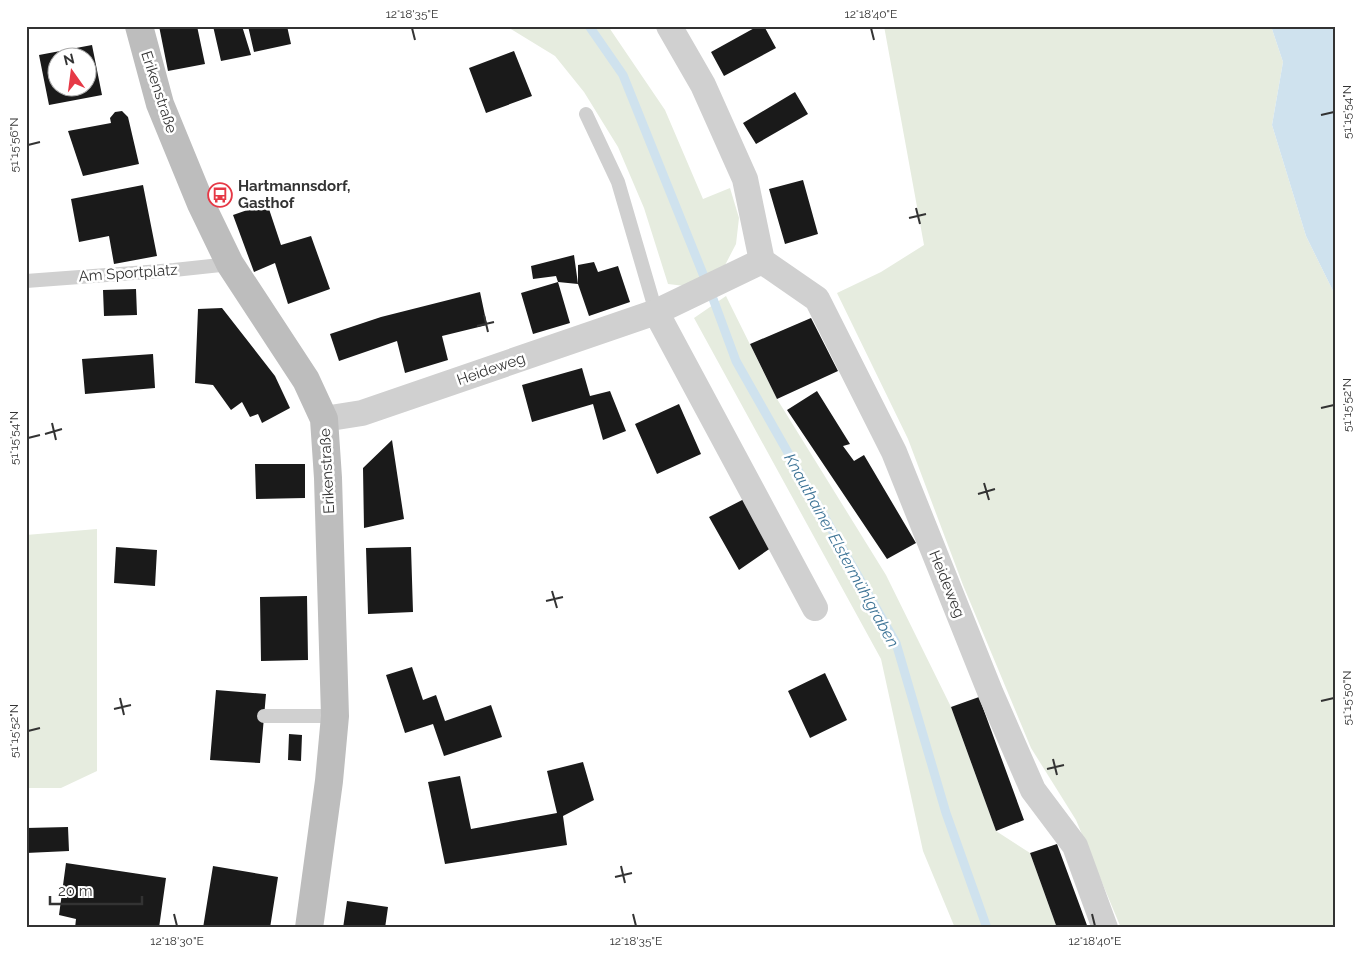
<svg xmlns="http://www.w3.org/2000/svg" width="1361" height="954" font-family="Raleway,sans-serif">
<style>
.green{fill:#e6ecdf}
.water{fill:#cfe2ee}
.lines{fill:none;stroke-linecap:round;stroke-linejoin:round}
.stream{stroke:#cfe2ee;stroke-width:9}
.building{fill:#1a1a1a;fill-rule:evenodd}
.lane{stroke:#d0d0d0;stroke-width:14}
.street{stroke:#d0d0d0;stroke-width:26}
.secondary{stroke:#bdbdbd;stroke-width:28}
.ticks{fill:none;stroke:#333;stroke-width:2}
.labels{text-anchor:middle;stroke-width:5;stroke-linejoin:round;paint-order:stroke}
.street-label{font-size:15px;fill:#333;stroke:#fff}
.poi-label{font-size:15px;font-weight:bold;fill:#333;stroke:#fff;text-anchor:start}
.water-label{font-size:16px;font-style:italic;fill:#3f7597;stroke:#fff}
.neatline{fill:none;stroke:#333;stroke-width:2}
.ticks-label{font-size:12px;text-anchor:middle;fill:#333}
</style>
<rect width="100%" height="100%" fill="#fff"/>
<path class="green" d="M 506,26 L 608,26 L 665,110 L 703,199 L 730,188 L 739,218 L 736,244 L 723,269 L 685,286 L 668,284 L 644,208 L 618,147 L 584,92 L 555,56 Z
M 884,26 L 1271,26 L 1283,62 L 1272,125 L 1306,236 L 1335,295 L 1335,928 L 1121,928 L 1076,820 L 1031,748 L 963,585 L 908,439 L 837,293 L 881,272 L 924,245 Z
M 726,296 L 777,399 L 886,575 L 951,707 L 996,831 L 1030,853 L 1057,928 L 955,928 L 923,851 L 881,659 L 694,318 Z
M 97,529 L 97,771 L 61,788 L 26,788 L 26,535 Z"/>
<path class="water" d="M 1271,26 L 1335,26 L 1335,295 L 1306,236 L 1272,125 L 1283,62 Z"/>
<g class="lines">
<path class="stream" d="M 589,26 L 623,75 L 705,279
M 712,296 L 736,361 L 896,643 L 946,813 L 987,928"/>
</g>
<path class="building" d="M 159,26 L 197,26 L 205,64 L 168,71 Z
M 213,26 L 242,26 L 251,55 L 221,61 Z
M 248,26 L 287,26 L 291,44 L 254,52 Z
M 758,26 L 764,26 L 776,48 L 724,76 L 711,52 Z
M 92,45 L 102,95 L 49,105 L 39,55 ZM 58,58 L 88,58 L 88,88 L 58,88 Z
M 514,51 L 532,96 L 486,113 L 469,68 Z
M 795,92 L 808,114 L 756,144 L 743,123 Z
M 122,111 L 128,117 L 139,164 L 83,176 L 68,131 L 111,123 L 110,118 L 115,112 Z
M 803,180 L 818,234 L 785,244 L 769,189 Z
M 143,185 L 157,256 L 114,264 L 109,236 L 79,242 L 71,199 Z
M 267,203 L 281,245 L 311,236 L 330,289 L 288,304 L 275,263 L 254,272 L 233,215 Z
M 574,255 L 578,284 L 558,282 L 556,276 L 533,279 L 531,266 Z
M 594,262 L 598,272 L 618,266 L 630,302 L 589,316 L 578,284 L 578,265 Z
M 558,282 L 570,323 L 533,334 L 521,293 Z
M 136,289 L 137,315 L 104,316 L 103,290 Z
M 480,292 L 487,325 L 442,336 L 448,360 L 405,373 L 397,341 L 339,361 L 330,334 L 381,317 Z
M 222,308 L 275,376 L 290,408 L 262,423 L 258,414 L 250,417 L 242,402 L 231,410 L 213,385 L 195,383 L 198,309 Z
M 811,318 L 838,371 L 777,399 L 750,344 Z
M 153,354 L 155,388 L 85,394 L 82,359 Z
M 582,368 L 590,396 L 610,391 L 626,431 L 603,440 L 593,404 L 532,422 L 522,385 Z
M 817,391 L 850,444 L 843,446 L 854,461 L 864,455 L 916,543 L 887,559 L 787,410 Z
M 679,404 L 701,454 L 657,474 L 635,424 Z
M 392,440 L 404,519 L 364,528 L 363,468 Z
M 255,464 L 305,464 L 305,498 L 256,499 Z
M 748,497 L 775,545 L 739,570 L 709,517 Z
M 116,547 L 157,550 L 155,586 L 114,583 Z
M 411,547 L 413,612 L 368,614 L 366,548 Z
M 307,596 L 308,660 L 261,661 L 260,597 Z
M 412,667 L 423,700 L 436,695 L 445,721 L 491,705 L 502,737 L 444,756 L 433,724 L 405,733 L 386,675 Z
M 825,673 L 847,720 L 810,738 L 788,691 Z
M 216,690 L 266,694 L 260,763 L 210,760 Z
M 979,697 L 1024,820 L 996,831 L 951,707 Z
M 289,734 L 302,735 L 301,761 L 288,760 Z
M 583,762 L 594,800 L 563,816 L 567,845 L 445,864 L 428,782 L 460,776 L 471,829 L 557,813 L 547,771 Z
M 68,827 L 69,851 L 26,853 L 26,828 Z
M 1057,844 L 1088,928 L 1057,928 L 1030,853 Z
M 66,863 L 166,878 L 159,928 L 75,928 L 76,919 L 59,915 Z
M 213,866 L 278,877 L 270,928 L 203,928 Z
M 347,901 L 388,907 L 385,928 L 343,928 Z"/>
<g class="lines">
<path class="lane" d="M 586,114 L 618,182 L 656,312
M 26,281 L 174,270 L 230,264
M 264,716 L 335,716"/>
<path class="street" d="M 669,26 L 703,85 L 745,179 L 762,261 L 817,299 L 894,452 L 991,694 L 1033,790 L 1075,846 L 1105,928
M 656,312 L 815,608
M 324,419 L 362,413 L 656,312 L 762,261"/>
<path class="secondary" d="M 139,26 L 160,104 L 201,204 L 230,264 L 306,380 L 324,419 L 328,478 L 335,716 L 329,781 L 309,928"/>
</g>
<path class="ticks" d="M 412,28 L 415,40M 871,28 L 874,40M 1321,115 L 1334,112M 28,145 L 40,142M 916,208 L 920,224M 909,218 L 926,214M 484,315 L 488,332M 477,326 L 494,322M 1321,408 L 1334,405M 52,423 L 56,440M 45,434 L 62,429M 28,438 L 40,435M 984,483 L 989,500M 978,494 L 995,489M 552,591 L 557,608M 546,601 L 563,597M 120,698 L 124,715M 1321,701 L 1334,698M 114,709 L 131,705M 28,731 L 40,728M 1053,759 L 1057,775M 1047,769 L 1064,765M 621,866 L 625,883M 615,877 L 632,873M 174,914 L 177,926M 633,914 L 636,926M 1092,914 L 1095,926"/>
<defs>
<g id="bus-ring" transform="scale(1.25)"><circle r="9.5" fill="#fff" stroke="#e63946" stroke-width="1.5"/><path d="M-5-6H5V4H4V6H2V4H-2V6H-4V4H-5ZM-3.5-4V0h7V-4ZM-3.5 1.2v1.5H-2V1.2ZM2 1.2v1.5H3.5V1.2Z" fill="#e63946"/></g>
</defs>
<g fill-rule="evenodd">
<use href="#bus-ring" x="220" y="195"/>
</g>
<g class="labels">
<g class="street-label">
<text transform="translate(159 92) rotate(72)" y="5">Erikenstraße</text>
<text transform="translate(128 273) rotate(-4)" y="5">Am Sportplatz</text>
<text transform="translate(491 369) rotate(-19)" y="5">Heideweg</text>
<text transform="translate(327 471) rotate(-93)" y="5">Erikenstraße</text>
<text transform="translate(947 584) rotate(68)" y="5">Heideweg</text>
</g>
<g class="poi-label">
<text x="238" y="191">Hartmannsdorf,<tspan x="238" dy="17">Gasthof</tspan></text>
</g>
<g class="water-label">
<text transform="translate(842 550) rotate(61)" y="6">Knauthainer Elstermühlgraben</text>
</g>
</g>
<rect width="1361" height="954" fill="none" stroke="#ffffff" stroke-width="55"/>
<g transform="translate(72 72) rotate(346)"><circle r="24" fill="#ffffff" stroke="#adadad"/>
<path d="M0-4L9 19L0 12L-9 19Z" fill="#e63946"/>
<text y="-8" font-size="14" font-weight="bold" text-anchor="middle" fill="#333333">N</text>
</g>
<path d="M50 896v8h92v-8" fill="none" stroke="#333333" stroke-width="2.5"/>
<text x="58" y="896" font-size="15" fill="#333333" stroke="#ffffff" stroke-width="4" paint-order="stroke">20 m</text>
<rect x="28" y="28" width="1306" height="898" class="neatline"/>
<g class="ticks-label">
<text x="412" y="18">12°18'35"E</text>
<text x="871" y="18">12°18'40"E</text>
<text transform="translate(1347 112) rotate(-90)" y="4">51°15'54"N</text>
<text transform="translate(14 145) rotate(-90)" y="4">51°15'56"N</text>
<text transform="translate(1347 405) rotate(-90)" y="4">51°15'52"N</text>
<text transform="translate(14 438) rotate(-90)" y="4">51°15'54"N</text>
<text transform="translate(1347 698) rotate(-90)" y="4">51°15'50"N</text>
<text transform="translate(14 731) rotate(-90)" y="4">51°15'52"N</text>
<text x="177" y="945">12°18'30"E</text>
<text x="636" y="945">12°18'35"E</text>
<text x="1095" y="945">12°18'40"E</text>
</g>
</svg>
